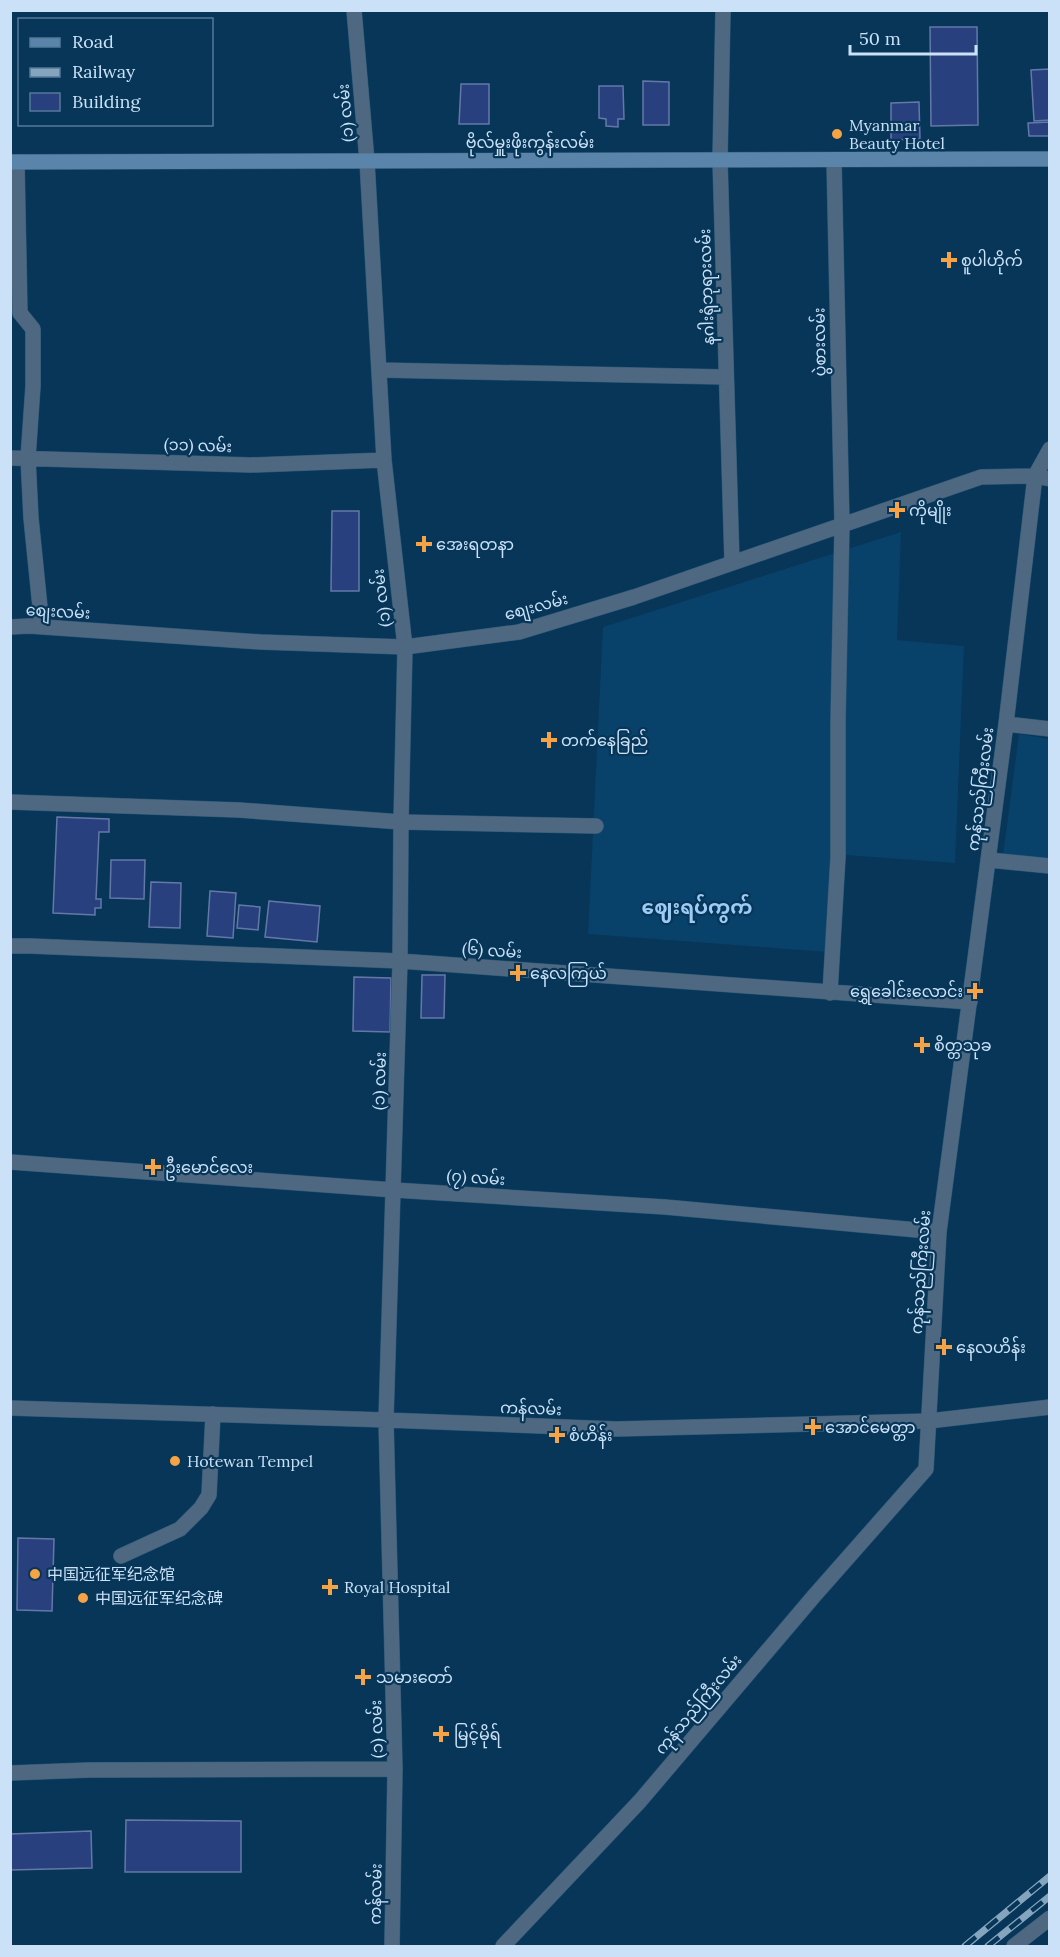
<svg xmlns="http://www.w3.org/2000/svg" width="1060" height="1957" font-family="Lora,'Noto Sans SC','Noto Sans Myanmar',serif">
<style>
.built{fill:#084169}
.building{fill:#28407e;stroke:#6478a8;stroke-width:1.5}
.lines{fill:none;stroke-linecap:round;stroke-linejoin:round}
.street-casing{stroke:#2a5575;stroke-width:16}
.secondary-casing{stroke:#2a5575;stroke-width:16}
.street{stroke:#4d6880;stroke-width:15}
.secondary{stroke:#5a84aa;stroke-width:15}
.rail-casing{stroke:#85a5bf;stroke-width:7}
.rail{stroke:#073658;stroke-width:4.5;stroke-dasharray:14;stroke-linecap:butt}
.poi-dot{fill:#f5a345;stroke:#073658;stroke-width:2}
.labels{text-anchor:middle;stroke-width:4.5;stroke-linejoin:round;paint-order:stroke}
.street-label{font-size:16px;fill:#cae1f7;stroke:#073658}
.poi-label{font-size:16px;fill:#cae1f7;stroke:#073658;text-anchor:start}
.quarter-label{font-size:20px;font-weight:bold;fill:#9ccbf5;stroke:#073658}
</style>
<rect width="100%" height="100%" fill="#073658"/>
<path class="built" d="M 901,532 L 897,640 L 964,646 L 955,863 L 845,855 L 840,953 L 588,934 L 603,627 Z
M 1019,734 L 1049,739 L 1049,861 L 1003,855 Z"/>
<path class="building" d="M 930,27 L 977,27 L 978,125 L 931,126 Z
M 1050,69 L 1050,120 L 1034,121 L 1031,70 Z
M 643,81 L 669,82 L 669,125 L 643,125 Z
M 461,84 L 489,84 L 489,124 L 459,124 Z
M 599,86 L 623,86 L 624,119 L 618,119 L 618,127 L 606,126 L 606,119 L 599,118 Z
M 919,102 L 920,139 L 891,140 L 891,103 Z
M 1050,122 L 1050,136 L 1029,136 L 1028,123 Z
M 332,511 L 359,511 L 359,591 L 331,591 Z
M 57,817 L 109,819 L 109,832 L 99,832 L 96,899 L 101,899 L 101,908 L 95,908 L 95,915 L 53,913 Z
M 111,860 L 145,860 L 144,899 L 110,898 Z
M 151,882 L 181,883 L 180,928 L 149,927 Z
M 210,891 L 236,893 L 233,938 L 207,936 Z
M 269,901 L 320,906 L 317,942 L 265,937 Z
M 239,905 L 260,907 L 258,930 L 237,928 Z
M 422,975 L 445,975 L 444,1018 L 421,1018 Z
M 354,977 L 391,978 L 390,1032 L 353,1031 Z
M 18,1538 L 54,1539 L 52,1611 L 17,1610 Z
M 126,1820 L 241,1821 L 241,1872 L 125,1872 Z
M 91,1831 L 92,1868 L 10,1870 L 10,1834 Z"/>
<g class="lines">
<g class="street-casing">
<path id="street" d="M 723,10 L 720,160 L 732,563
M 17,162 L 20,313 L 33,329 L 33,386 L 28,458 L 31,518 L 42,627
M 379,370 L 726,377
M 10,458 L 251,465 L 384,460
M 10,627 L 29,626 L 261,642 L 405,647 L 519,632 L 634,597 L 981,477 L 1035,476 L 1050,479
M 1006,724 L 1050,729
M 10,802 L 239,810 L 401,822 L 596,826
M 989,860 L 1050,866
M 10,946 L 30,946 L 400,961 L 970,1002
M 830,993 L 838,857 L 838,722 L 842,525 L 834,160
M 10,1162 L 394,1190 L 665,1207 L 939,1232
M 10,1408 L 386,1420 L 616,1429 L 929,1421 L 1050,1407
M 121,1556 L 180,1529 L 201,1508 L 209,1495 L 213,1414
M 10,1773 L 89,1770 L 395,1769 L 386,1420 L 400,961 L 401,822 L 405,647 L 384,460 L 367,161 L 354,10
M 392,1946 L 395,1769
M 503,1946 L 640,1801 L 814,1596 L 926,1469 L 939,1232 L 1006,724 L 1035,476 L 1050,449
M 1014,1946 L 1050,1918"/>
</g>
<g class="secondary-casing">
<path id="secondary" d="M 10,162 L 1050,159"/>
</g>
<use href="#street" class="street"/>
<use href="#secondary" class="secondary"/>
<g class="rail-casing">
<path id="rail" d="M 965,1946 L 1050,1876
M 988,1946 L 1050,1896"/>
</g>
<use href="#rail" class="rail"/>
</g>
<g class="poi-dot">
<circle cx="837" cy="134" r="6"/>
<path d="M946 251h6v6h6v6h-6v6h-6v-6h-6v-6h6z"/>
<path d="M894 501h6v6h6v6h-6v6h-6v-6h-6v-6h6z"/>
<path d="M421 535h6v6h6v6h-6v6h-6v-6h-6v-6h6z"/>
<path d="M546 731h6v6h6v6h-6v6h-6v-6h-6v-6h6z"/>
<path d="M515 964h6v6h6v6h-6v6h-6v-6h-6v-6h6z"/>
<path d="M972 982h6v6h6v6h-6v6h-6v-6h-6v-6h6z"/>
<path d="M919 1036h6v6h6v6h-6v6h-6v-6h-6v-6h6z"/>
<path d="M150 1158h6v6h6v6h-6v6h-6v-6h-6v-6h6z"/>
<path d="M941 1338h6v6h6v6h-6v6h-6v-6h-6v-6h6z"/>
<path d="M810 1418h6v6h6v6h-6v6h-6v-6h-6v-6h6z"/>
<path d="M554 1426h6v6h6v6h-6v6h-6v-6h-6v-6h6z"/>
<circle cx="175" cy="1461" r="6"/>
<circle cx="35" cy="1574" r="6"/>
<path d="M327 1578h6v6h6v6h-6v6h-6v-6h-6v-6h6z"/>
<circle cx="83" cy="1598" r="6"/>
<path d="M360 1668h6v6h6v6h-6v6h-6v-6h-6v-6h6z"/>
<path d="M438 1725h6v6h6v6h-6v6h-6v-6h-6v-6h6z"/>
</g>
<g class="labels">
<g class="street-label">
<text transform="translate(345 113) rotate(-95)" y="6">(၁) လမ်း</text>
<text x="530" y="148">ဗိုလ်မှူးဖိုးကွန်းလမ်း</text>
<text transform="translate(706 287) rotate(-92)" y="6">နဂါးရုံဘုရားလမ်း</text>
<text transform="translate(819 342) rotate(-91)" y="6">ပွဲစားလမ်း</text>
<text transform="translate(198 445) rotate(2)" y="6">(၁၁) လမ်း</text>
<text transform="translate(381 598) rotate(-97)" y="6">(၁) လမ်း</text>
<text transform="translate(536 606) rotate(-15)" y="6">စျေးလမ်း</text>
<text transform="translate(58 611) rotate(3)" y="6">စျေးလမ်း</text>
<text transform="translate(980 789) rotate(-83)" y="6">ကုန်သည်ကြီးလမ်း</text>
<text transform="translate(492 950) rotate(4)" y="6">(၆) လမ်း</text>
<text transform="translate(379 1081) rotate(-88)" y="6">(၁) လမ်း</text>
<text transform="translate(476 1177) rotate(4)" y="6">(၇) လမ်း</text>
<text transform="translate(920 1272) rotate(-86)" y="6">ကုန်သည်ကြီးလမ်း</text>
<text transform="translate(531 1408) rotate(2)" y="6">ကန်လမ်း</text>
<text transform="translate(698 1704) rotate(-50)" y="6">ကုန်သည်ကြီးလမ်း</text>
<text transform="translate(376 1729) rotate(-92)" y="6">(၁) လမ်း</text>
<text transform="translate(375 1894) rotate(-89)" y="6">ကန်လမ်း</text>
</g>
<g class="poi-label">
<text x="849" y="131">Myanmar<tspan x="849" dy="18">Beauty Hotel</tspan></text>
<text x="961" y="266">စူပါဟိုက်</text>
<text x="909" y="516">ကိုမျိုး</text>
<text x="436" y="550">အေးရတနာ</text>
<text x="561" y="746">တက်နေခြည်</text>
<text x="530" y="979">နေလကြယ်</text>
<text x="963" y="997" text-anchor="end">ရွှေခေါင်းလောင်း</text>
<text x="934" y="1051">စိတ္တသုခ</text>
<text x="165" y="1173">ဦးမောင်လေး</text>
<text x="956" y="1353">နေလဟိန်း</text>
<text x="825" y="1433">အောင်မေတ္တာ</text>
<text x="569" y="1441">စံဟိန်း</text>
<text x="187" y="1467">Hotewan Tempel</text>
<text x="47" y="1580">中国远征军纪念馆</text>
<text x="344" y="1593">Royal Hospital</text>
<text x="95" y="1604">中国远征军纪念碑</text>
<text x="376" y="1683">သမားတော်</text>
<text x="454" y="1740">မြင့်မိုရ်</text>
</g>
<g class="quarter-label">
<text x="697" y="914">ဈေးရပ်ကွက်</text>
</g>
</g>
<rect width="1060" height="1957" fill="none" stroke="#cae1f7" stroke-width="24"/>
<rect x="18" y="18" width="195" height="108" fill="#073658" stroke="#557a98" stroke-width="1.5"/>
<rect x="30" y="38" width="30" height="9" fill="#5a84aa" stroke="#557a98" stroke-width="1.5"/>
<text x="72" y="48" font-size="18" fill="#cae1f7">Road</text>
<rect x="30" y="68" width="30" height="9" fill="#85a5bf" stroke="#557a98" stroke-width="1.5"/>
<text x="72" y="78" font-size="18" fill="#cae1f7">Railway</text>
<rect x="30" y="93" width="30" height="18" fill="#28407e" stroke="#557a98" stroke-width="1.5"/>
<text x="72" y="108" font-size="18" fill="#cae1f7">Building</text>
<path d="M850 45v9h126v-9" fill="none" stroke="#cae1f7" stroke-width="3"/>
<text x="859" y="45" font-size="18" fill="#cae1f7" stroke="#073658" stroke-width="4.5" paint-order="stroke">50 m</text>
</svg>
